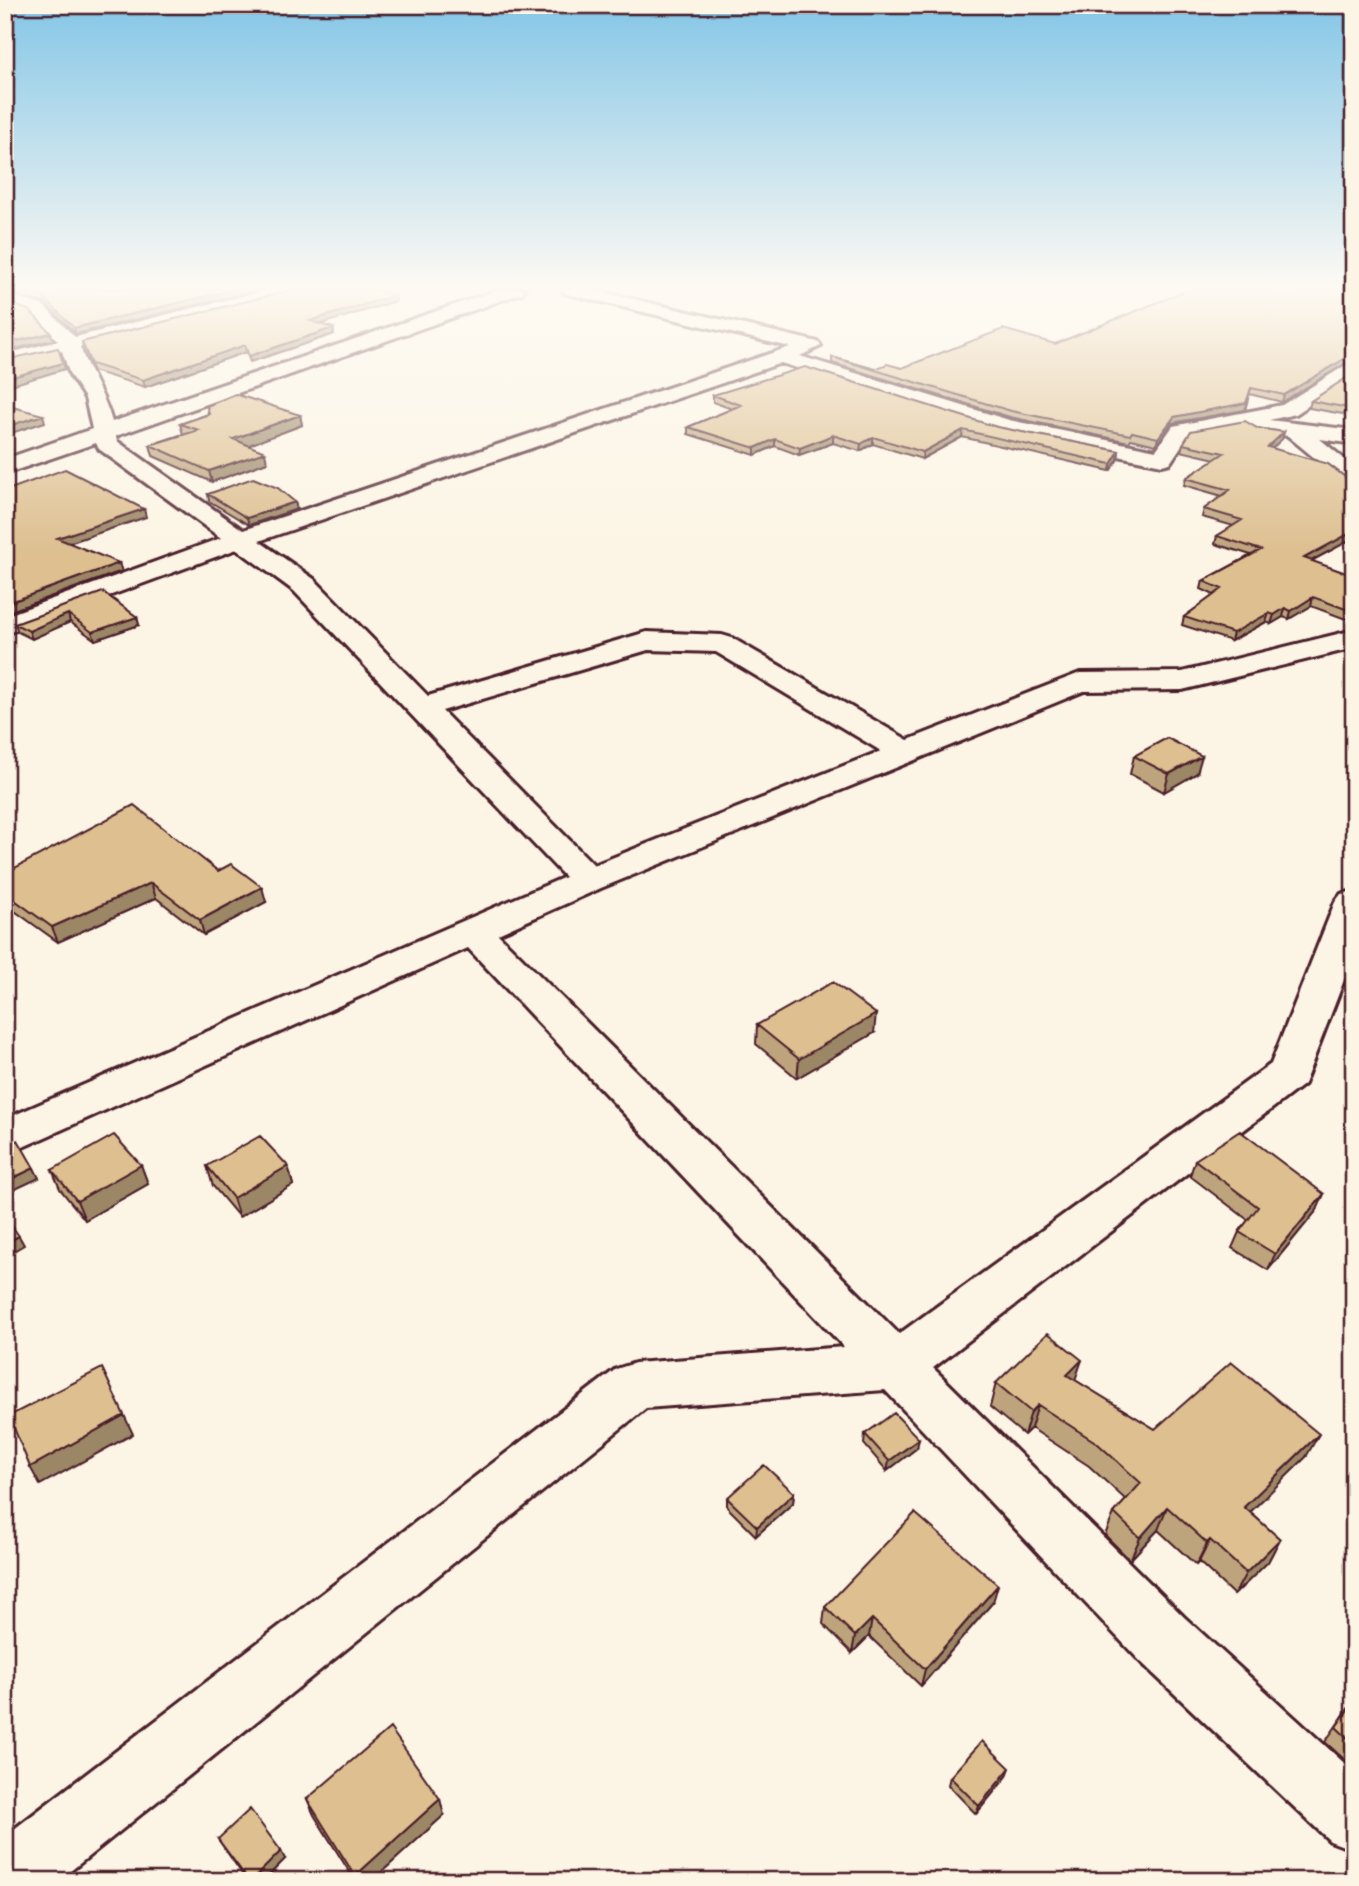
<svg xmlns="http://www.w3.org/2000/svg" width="1359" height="1886" font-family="Sriracha,sans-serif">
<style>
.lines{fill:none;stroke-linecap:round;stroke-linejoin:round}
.street-casing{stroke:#4a1f2b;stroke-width:6}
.street{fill:#fcf5e5;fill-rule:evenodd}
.wall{fill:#bea47c;stroke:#4a1f2b;stroke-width:2}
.shaded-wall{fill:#9b8665;stroke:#4a1f2b;stroke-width:2}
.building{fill:#ddbf90;stroke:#4a1f2b;stroke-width:2}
</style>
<rect width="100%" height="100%" fill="#fcf5e5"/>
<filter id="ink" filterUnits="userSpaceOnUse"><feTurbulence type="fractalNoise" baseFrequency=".0143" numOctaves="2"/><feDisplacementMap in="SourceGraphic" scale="14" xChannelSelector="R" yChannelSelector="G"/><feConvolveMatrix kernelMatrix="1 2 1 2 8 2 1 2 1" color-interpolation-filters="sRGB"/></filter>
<g filter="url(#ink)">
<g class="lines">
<g class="street-casing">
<path id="street" d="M 271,289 L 299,289 L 296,293 L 80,347 C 89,374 105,395 112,422 L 501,289 L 525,289 L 522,293 L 116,436 L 117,441 L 243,530 L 790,347 L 564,293 L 562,289 L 590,289 L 818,342 L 821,346 L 800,356 L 1009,420 L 1156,450 L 1173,426 L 1282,405 L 1354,360 L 1354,375 L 1296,414 L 1269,420 L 1354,430 L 1354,444 L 1320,439 L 1354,467 L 1354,486 L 1346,484 L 1288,436 L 1255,432 L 1244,425 L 1188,436 L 1170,463 L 1162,465 L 997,431 L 781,363 L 259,541 L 314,579 L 428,696 L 647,632 L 722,635 L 732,638 L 908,740 L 1080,673 L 1182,672 L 1354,630 L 1354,648 L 1182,690 L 1084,691 L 601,888 L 498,934 L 899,1334 L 1271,1064 L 1335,902 L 1341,894 L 1354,891 L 1354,954 L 1304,1084 L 933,1368 L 1184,1617 L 1354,1772 L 1354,1850 L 1330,1841 L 1140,1661 L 885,1390 L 646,1408 L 58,1881 L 5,1881 L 5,1836 L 616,1369 L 635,1363 L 844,1347 L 468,948 L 5,1155 L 5,1119 L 565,877 L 294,591 L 237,549 L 5,634 L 5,616 L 221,538 L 99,449 L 96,443 L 5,474 L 5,459 L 92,429 L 85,398 L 70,375 L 62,351 L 5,366 L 5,354 L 58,341 L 32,314 L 5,305 L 5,294 L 44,306 L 75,337 ZM 648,650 L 716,652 L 881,751 L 594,865 L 442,711 Z"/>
</g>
<use href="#street" class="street"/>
</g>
<path class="wall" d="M 5,289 L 262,289 L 76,334 L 45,303 L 5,292 Z
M 296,289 L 396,301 L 321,324 L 333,328 L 334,334 L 250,362 L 246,352 L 145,387 L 93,371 L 83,349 L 82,342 Z
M 1354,289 L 1354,358 L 1282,402 L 1249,394 L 1245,410 L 1172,423 L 1156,445 L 1131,439 L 1129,442 L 1010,417 L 832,363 L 832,357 L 875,369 L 902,368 L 1055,344 L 1311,292 Z
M 1354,373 L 1354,416 L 1309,408 L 1311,401 Z
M 713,395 L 997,427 L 1119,451 L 1118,459 L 1110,471 L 962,437 L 922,459 L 873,444 L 860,451 L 833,443 L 799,455 L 775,446 L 755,455 L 688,434 L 688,427 L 732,409 L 713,402 Z
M 207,406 L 300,415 L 302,425 L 248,445 L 267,462 L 212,482 L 153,456 L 150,445 L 183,434 L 180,424 L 208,414 Z
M 1257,428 L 1284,432 L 1282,439 L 1272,448 L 1348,479 L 1354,480 L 1354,538 L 1311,561 L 1354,576 L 1354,622 L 1311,606 L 1289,619 L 1283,617 L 1271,624 L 1266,622 L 1231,641 L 1182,625 L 1184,617 L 1214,595 L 1201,589 L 1203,581 L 1251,555 L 1215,544 L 1217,536 L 1234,526 L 1202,517 L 1204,509 L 1222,496 L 1184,485 L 1186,478 L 1215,459 L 1181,451 L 1183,444 Z
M 208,494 L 295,502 L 297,509 L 249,525 L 209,501 Z
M 103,592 L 137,617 L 139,625 L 95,640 L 70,622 L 32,639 L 18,632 L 15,624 Z
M 1134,756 L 1197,773 L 1164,792 L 1130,774 Z
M 218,871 L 266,902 L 204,935 L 156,898 L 58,942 L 5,904 L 5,873 Z
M 757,1025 L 874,1033 L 797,1078 L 756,1044 Z
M 1195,1160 L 1317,1210 L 1268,1270 L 1232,1248 L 1239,1232 L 1248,1220 L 1190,1176 Z
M 141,1165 L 148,1184 L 85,1220 L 60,1189 L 52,1170 Z
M 207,1166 L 288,1166 L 293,1185 L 239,1217 L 213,1186 Z
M 1075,1380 L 1155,1429 L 1306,1457 L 1250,1512 L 1280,1539 L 1268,1562 L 1234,1595 L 1199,1562 L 1196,1565 L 1158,1530 L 1130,1560 L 1105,1535 L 1114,1513 L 1126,1500 L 1089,1466 L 1031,1428 L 1024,1435 L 990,1407 L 996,1383 Z
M 865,1434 L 917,1448 L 887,1471 L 864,1444 Z
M 794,1493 L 793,1503 L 756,1536 L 727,1507 L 727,1498 Z
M 993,1602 L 921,1686 L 869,1636 L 852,1653 L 823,1624 L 825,1607 Z
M 1354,1700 L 1354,1768 L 1325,1742 Z
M 1007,1776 L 976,1814 L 948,1785 L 950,1777 Z
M 307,1799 L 444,1815 L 372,1881 L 355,1881 L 314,1815 Z
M 218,1839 L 285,1859 L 263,1881 L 247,1881 Z"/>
<path class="shaded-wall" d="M 236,289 L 262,289 L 76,334 L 74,328 Z
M 395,295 L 396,301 L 311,327 L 310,321 Z
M 333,328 L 334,334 L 250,362 L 249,356 Z
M 51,333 L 53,340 L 5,351 L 5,344 Z
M 245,345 L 246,352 L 145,387 L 143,380 Z
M 1354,353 L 1354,358 L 1282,402 L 1284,395 Z
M 63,363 L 65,369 L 5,387 L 5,379 Z
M 1251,388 L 1245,410 L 1172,423 L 1156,445 L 1158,438 L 1174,417 Z
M 43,415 L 45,422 L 5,435 L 5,427 Z
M 300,415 L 302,425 L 236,450 L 233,439 Z
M 963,430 L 962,437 L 922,459 L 923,452 Z
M 1284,432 L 1282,439 L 1266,454 L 1268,447 Z
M 833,435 L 833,443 L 799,455 L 800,448 Z
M 873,437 L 873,444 L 860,451 L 861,444 Z
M 775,439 L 775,446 L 755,455 L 755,448 Z
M 1119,451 L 1118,459 L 1110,471 L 1111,464 Z
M 265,452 L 267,462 L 212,482 L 209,471 Z
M 295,502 L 297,509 L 249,525 L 247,518 Z
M 144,509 L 146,517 L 60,546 L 57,538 Z
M 1354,531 L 1354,538 L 1302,566 L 1304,558 Z
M 119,563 L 122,571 L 5,613 L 5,604 Z
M 1313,597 L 1311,606 L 1289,619 L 1291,611 Z
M 1285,608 L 1283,617 L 1271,624 L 1274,615 Z
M 1269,613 L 1266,622 L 1231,641 L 1233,633 Z
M 68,614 L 70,622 L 32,639 L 29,631 Z
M 137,617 L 139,625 L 95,640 L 92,632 Z
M 1202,756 L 1197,773 L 1164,792 L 1169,774 Z
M 151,883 L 156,898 L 58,942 L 52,927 Z
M 262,887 L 266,902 L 204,935 L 200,920 Z
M 876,1014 L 874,1033 L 797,1078 L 799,1059 Z
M 141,1165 L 148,1184 L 85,1220 L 77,1201 Z
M 288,1166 L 293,1185 L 239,1217 L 233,1198 Z
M 34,1168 L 39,1178 L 5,1194 L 5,1182 Z
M 1324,1194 L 1317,1210 L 1268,1270 L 1275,1254 Z
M 19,1236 L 24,1245 L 5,1256 L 5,1243 Z
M 1082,1360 L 1074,1383 L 1067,1375 Z
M 1038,1405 L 1031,1428 L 1024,1435 L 1031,1412 Z
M 124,1415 L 133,1434 L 40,1485 L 30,1467 Z
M 1319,1434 L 1306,1457 L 1233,1529 L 1244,1507 Z
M 919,1439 L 917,1448 L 887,1471 L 889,1461 Z
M 794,1493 L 793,1503 L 756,1536 L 757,1527 Z
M 1167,1507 L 1158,1530 L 1130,1560 L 1140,1538 Z
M 1280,1539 L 1268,1562 L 1234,1595 L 1246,1573 Z
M 1210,1540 L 1199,1562 L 1196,1565 L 1207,1543 Z
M 998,1585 L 993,1602 L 921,1686 L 925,1669 Z
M 872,1619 L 869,1636 L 852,1653 L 855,1636 Z
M 1010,1768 L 1007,1776 L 976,1814 L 979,1806 Z
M 440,1799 L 444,1815 L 372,1881 L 357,1881 L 355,1876 Z
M 281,1851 L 285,1859 L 263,1881 L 251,1881 Z"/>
<path class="building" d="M 12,289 L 236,289 L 74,328 L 43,297 Z
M 296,289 L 372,289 L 395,295 L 310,321 L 333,328 L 249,356 L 245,345 L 143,380 L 91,364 L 82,342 Z
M 1190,289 L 1298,289 L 1311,292 L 1317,289 L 1354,289 L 1354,353 L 1284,395 L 1251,388 L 1246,403 L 1174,417 L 1158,438 L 1132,432 L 1130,435 L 1011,411 L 832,357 L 875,369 L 887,364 L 902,368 L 1003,329 L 1055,344 Z
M 5,302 L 29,310 L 51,333 L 5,344 Z
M 58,348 L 63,363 L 5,379 L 5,360 Z
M 805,367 L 997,427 L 1119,451 L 1111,464 L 963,430 L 923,452 L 873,437 L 861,444 L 833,435 L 800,448 L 775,439 L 755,448 L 688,427 L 741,405 L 713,395 Z
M 1354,373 L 1354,409 L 1311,401 Z
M 235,394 L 300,415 L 233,439 L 265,452 L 209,471 L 150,445 L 199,430 L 180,424 L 209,414 L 207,406 Z
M 5,405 L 43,415 L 5,427 Z
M 1245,421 L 1257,428 L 1284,432 L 1268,447 L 1328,464 L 1348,479 L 1354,480 L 1354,531 L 1304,558 L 1354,576 L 1354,612 L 1313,597 L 1291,611 L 1285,608 L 1274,615 L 1269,613 L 1233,633 L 1184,617 L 1222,589 L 1203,581 L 1261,550 L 1217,536 L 1242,520 L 1204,509 L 1230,490 L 1186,478 L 1224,453 L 1183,444 L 1191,431 Z
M 65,469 L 144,509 L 57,538 L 119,563 L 5,604 L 5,491 Z
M 253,478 L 278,488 L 295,502 L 247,518 L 208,494 Z
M 103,592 L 137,617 L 92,632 L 68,614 L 29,631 L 15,624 Z
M 1167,738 L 1202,756 L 1169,774 L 1134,756 Z
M 134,805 L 218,871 L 231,864 L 262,887 L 200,920 L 151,883 L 52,927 L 5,893 L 5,873 Z
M 833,982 L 876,1014 L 799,1059 L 757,1025 Z
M 1240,1131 L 1324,1194 L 1275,1254 L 1239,1232 L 1258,1207 L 1195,1160 Z
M 114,1135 L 141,1165 L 77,1201 L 52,1170 Z
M 260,1136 L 288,1166 L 233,1198 L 207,1166 Z
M 18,1140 L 34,1168 L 5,1182 L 5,1146 Z
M 5,1216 L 19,1236 L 5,1243 Z
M 1048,1333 L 1082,1360 L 1067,1375 L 1155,1429 L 1231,1362 L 1319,1434 L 1244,1507 L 1280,1539 L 1246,1573 L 1210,1540 L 1207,1543 L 1167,1507 L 1140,1538 L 1114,1513 L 1141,1483 L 1097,1443 L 1038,1405 L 1031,1412 L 996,1383 Z
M 102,1368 L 124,1415 L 30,1467 L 9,1416 Z
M 894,1413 L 919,1439 L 889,1461 L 865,1434 Z
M 764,1465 L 794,1493 L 757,1527 L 727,1498 Z
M 915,1513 L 998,1585 L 925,1669 L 872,1619 L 855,1636 L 825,1607 Z
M 1354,1701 L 1354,1744 L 1336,1727 Z
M 390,1728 L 440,1799 L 355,1876 L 307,1799 Z
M 982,1741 L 1010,1768 L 979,1806 L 950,1777 Z
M 250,1809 L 281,1851 L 251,1881 L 249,1881 L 218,1839 Z"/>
</g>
<linearGradient id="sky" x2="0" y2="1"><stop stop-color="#84c6e7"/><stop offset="0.52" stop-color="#fefaf3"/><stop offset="1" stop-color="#fefaf3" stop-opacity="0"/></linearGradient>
<rect width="1359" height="553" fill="url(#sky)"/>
<rect width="1359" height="1886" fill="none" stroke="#fcf5e5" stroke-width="28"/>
<rect x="14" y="14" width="1331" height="1858" fill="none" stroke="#4a1f2b" stroke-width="2.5" filter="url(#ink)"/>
</svg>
